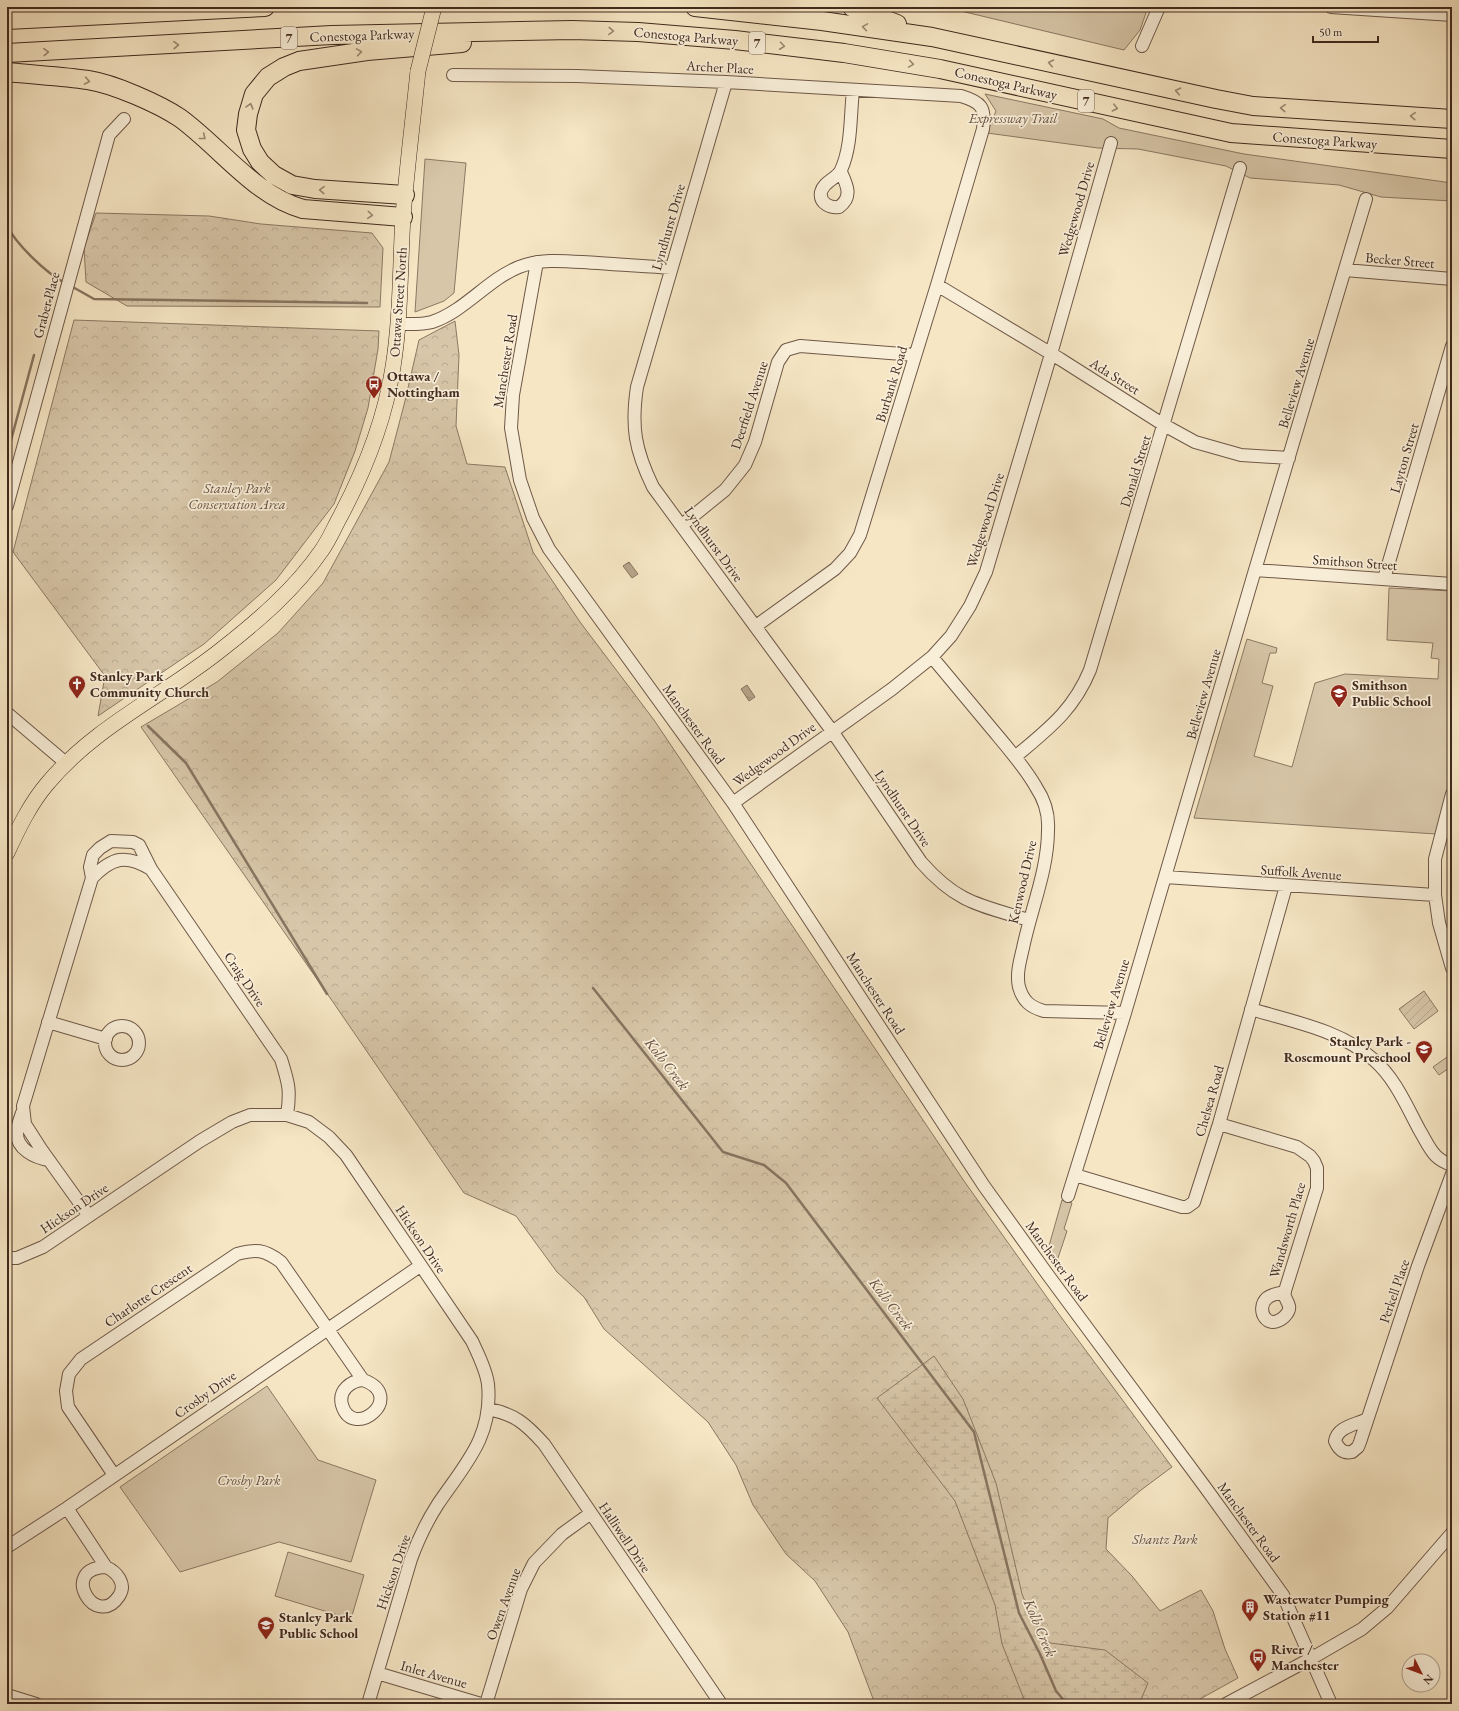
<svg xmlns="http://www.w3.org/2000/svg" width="1459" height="1711" font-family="'EB Garamond',serif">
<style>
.green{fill:#d7c6a8;stroke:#8c7863}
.forest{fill:url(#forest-crowns);stroke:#8c7863}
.wetland{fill:url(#wetland-marsh);stroke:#8c7863}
.garden{fill:url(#garden-furrows);stroke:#8c7863}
.water{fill:url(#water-ripples);stroke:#887460}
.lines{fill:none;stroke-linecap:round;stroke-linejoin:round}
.stream{stroke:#887460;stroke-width:2.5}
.minor-casing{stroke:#6e5848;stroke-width:14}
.major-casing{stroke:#41291e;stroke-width:16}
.highway-casing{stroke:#41291e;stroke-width:20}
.minor{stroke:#f9efd9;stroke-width:12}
.major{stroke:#f6e6c4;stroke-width:15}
.highway{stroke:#f6e6c4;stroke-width:18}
.major-bridge-casing{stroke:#41291e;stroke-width:16;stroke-linecap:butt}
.major-bridge{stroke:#f6e6c4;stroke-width:15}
.oneway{stroke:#9c8871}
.labels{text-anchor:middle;stroke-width:3.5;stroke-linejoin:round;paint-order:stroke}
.shield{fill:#f9efd9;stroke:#786456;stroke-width:1}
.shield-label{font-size:13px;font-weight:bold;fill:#41291e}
.street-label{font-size:14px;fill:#41291e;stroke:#f9efd9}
.park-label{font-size:14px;font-style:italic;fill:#665040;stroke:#f9efd9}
.poi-label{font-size:14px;font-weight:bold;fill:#41291e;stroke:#f9efd9;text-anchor:start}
.water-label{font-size:15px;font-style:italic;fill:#654e3f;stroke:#f9efd9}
</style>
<defs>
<pattern id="forest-crowns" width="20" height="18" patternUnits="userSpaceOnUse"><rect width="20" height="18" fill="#d7c6a8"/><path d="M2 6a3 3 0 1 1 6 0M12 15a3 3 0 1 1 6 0" fill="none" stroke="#baaa90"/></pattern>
<pattern id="wetland-marsh" width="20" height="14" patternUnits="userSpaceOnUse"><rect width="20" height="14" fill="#d7c6a8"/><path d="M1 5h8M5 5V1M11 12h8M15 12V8" fill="none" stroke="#baaa90"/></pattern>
<pattern id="garden-furrows" width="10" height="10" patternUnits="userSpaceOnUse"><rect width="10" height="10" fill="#d7c6a8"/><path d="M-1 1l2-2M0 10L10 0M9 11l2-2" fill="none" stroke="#baaa90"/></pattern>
<pattern id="water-ripples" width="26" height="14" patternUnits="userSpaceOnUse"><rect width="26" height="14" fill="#b8a68c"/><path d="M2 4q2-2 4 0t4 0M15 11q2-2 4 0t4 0" fill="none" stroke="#978772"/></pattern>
</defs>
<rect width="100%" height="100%" fill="#f6e6c4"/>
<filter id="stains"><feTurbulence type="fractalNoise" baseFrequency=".005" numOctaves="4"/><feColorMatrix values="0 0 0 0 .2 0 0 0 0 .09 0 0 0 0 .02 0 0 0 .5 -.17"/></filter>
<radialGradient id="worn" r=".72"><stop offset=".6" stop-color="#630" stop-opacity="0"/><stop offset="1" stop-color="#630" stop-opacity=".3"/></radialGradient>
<path class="green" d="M 944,7 L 1148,7 L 1140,30 L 1124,50 Z
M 985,94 L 1103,119 L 1119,128 L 1244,154 L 1452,183 L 1452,201 L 1381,197 L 1339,185 L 1250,178 L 1226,166 L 1138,149 L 1098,148 L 987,133 L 996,111 Z
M 425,159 L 466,163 L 454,293 L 444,301 L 415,312 Z
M 1389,588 L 1452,591 L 1452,777 L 1436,834 L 1194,818 L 1247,639 L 1277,648 L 1276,653 L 1270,653 L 1262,683 L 1273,686 L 1254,756 L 1292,767 L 1315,683 L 1345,674 L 1438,679 L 1439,659 L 1431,658 L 1433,643 L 1387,640 Z
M 1447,1057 L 1452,1066 L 1439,1075 L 1433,1067 Z
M 1062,1200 L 1072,1203 L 1064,1229 L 1067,1231 L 1055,1267 L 1047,1253 Z
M 267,1386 L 318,1460 L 376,1480 L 351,1562 L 279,1542 L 180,1572 L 120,1487 Z
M 288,1552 L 364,1575 L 351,1619 L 275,1596 Z"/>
<path class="forest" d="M 96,213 L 209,216 L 261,224 L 372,233 L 383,248 L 380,307 L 127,306 L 86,282 L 84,248 Z
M 74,320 L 379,331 L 378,349 L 368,408 L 355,451 L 334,504 L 276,580 L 204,644 L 98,716 L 105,676 L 13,552 Z
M 455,321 L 459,355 L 456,426 L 467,464 L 505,467 L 533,552 L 580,622 L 654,720 L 964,1181 L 1061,1317 L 1172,1467 L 1141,1490 L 1108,1518 L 1106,1549 L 1132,1576 L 1160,1611 L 1201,1590 L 1213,1611 L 1225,1649 L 1238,1678 L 1191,1704 L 875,1704 L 848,1632 L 815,1581 L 786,1554 L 753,1505 L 736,1465 L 708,1422 L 604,1329 L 584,1297 L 557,1272 L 516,1216 L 464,1193 L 333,1002 L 141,727 L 217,682 L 278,633 L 323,583 L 389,462 L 405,401 L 419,340 Z"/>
<path class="wetland" d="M 934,1356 L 963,1399 L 996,1483 L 1022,1594 L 1033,1621 L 1050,1643 L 1105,1650 L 1148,1683 L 1139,1704 L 1026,1704 L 1002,1644 L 995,1605 L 955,1501 L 877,1398 Z"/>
<path class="garden" d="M 1424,991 L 1438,1011 L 1414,1029 L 1399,1009 Z"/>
<path class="water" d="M 629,562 L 638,574 L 632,578 L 623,566 Z
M 747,685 L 755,697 L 749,701 L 741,689 Z"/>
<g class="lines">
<path class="stream" d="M 7,226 C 17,245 46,273 65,283
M 71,286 L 94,299 L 367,303
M 50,302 L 54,277
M 7,455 L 34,355
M 148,726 L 186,763 L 327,994
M 593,988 L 723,1152 L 764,1165 L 786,1183 L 974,1432 L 1019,1613 L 1040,1654 L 1056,1691 L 1067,1704"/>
<g class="minor-casing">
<path id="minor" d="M 1331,7 L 1452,15
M 1142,46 L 1159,7
M 453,75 L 577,76 L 726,82 L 961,96 C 981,102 986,107 983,129 L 937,285 L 860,535 L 850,553 L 835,569 L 756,626
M 726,82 L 637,387 C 631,427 635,450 653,487 L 832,731 L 921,862 C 957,903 979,905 1029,920
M 841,172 C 847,185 853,197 839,207 C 831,208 819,204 821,192 C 824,181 837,179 841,170 C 852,146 850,116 853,91
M 537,262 L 513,395 L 511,428 L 520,480 L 533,518 L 549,549 L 733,803 L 984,1186 L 1048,1275 L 1205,1487 L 1283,1595 L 1331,1704
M 1345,270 L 1452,279
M 937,285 L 1060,359 L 1164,425 L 1195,442 L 1241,455 L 1289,458
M 398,324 C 409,324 421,325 432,322 C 465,311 487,280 519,267 C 544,257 572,262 598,263 C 622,265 647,266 671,268
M 7,506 L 109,135 L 124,119
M 682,525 L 725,490 L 745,465 L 755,442 L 778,362 L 786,350 L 800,346 L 915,355
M 1255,570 L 1452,584
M 1384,579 L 1452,346
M 932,657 C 952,681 972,705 992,729 C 1007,747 1024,766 1036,787 C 1044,799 1049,815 1048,830 C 1048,870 1031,909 1023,948 C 1020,961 1016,974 1019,987 C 1023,1001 1030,1007 1044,1011 L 1125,1013
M 7,713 L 66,763
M 1015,757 C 1048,729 1073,711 1090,670 L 1240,168
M 1452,794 L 1435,859 L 1435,895 L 1439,923 L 1452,968
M 733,803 L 892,689 L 932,657 L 951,636 L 970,606 L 986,572 L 1051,354 L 1111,143
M 1165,877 L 1435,895
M 92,878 L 90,867 L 93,855 L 100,848 L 111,841 L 133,842 L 139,845 L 151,869
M 1251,1009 C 1293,1022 1341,1030 1374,1060 C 1395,1078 1407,1107 1420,1131 C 1425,1139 1429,1149 1436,1156 C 1441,1161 1446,1163 1452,1165
M 48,1022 L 106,1039
M105 1043a17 17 0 1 1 34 0a17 17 0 1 1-34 0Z
M 22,1113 C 20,1119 17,1126 17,1132 C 16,1149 35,1158 49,1160
M 1219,1124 L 1297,1147 L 1310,1156 L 1314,1161 L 1317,1168 L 1317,1188 L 1284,1294 C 1285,1298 1288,1302 1289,1306 C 1290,1310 1287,1314 1284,1317 C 1267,1332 1255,1309 1267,1298 C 1272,1294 1279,1293 1285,1292
M 1075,1175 L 1182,1207 L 1187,1207 L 1194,1202 L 1219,1124 L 1286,886
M 1068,1196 L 1125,1013 L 1255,570 L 1366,199
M 89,1216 L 41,1149 L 25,1124 L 23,1106 L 92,878 C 112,857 126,854 151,869 L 281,1059 C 288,1082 291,1089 287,1115
M 7,1258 L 17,1258 L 43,1247 L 200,1141 L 232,1122 L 250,1115 L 287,1115 L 309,1122 L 329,1137 L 346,1155 L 472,1341 C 478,1354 486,1369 488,1384 C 493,1437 465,1464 438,1504 C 427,1521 418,1540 411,1559 L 368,1704
M 488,1409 C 515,1414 526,1424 544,1444 L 721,1704
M 1367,1419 C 1356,1425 1338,1426 1335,1441 C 1338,1448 1343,1454 1352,1452 L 1358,1447 L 1360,1442 L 1418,1266 L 1452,1174
M 114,1475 L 68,1407 L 66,1391 L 69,1374 L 81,1359 L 237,1254 C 256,1249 264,1249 281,1262 L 363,1380 C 408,1396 353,1442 342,1405 C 338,1390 351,1381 363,1380
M 67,1508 L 106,1567 C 117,1572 127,1584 119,1596 C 96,1631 58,1568 106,1567
M 7,1547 L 67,1508 L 420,1266
M 377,1673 L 481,1704
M 7,1695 L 36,1704
M 486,1704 L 521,1589 L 534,1563 L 562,1534 L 591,1513
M 1226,1704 L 1312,1658 L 1362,1629 L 1387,1608 L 1452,1533"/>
</g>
<g class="major-casing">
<path id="major" d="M 7,853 C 18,829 30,804 47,784 C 95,726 165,695 222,649 C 259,620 295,589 322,550 C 329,540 334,528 340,517 C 365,470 385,419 393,367 C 401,317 400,266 403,216 C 407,168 413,119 418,71"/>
</g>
<g class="highway-casing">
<path id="highway" d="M 695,7 L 822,21 L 932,37 L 1216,99 L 1253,106 L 1452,119
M 852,7 L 897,24
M 7,20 L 265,7
M 7,53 L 332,35 L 572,30 L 638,32 L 735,40 L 844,53 L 940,69 L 1231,133 L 1452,149
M 7,72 C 34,75 62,76 88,80 C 114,84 159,104 180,118 C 220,147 255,196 303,209 L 403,217
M 405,195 L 315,189 L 292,185 L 274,175 L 260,162 L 252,149 L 246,130 L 248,114 L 254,94 L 268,77 L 284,67 L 299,61 L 367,51 L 462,43"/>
</g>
<use href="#minor" class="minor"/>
<use href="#major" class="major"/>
<use href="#highway" class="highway"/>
<g class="major-bridge-casing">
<path id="major-bridge" d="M 418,71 L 434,7"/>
</g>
<use href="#major-bridge" class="major-bridge"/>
</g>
<defs><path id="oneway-chevron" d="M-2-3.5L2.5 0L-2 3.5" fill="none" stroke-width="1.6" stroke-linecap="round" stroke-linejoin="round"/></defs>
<g class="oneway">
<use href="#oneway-chevron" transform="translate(865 27) rotate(-171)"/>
<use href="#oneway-chevron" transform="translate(611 31) rotate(2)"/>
<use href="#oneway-chevron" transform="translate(176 45) rotate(-3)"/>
<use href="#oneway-chevron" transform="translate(782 46) rotate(7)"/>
<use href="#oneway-chevron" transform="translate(46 52) rotate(-3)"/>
<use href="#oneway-chevron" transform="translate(359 52) rotate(-9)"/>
<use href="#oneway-chevron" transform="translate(1051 63) rotate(-168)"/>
<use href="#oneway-chevron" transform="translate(911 64) rotate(9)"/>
<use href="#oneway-chevron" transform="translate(87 81) rotate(10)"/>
<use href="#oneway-chevron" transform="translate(1178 91) rotate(-168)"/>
<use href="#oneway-chevron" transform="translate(250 106) rotate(-74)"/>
<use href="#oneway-chevron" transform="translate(1115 108) rotate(13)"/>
<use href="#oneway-chevron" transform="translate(1283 108) rotate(-176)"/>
<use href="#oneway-chevron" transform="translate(1413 116) rotate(-176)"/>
<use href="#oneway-chevron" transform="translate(203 137) rotate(39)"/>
<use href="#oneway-chevron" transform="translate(322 190) rotate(-177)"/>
<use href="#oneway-chevron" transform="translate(370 215) rotate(5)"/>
</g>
<defs>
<g id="bus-pin" transform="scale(0.9)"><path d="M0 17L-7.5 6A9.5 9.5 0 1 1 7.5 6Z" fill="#8f2418" stroke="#f9efd9"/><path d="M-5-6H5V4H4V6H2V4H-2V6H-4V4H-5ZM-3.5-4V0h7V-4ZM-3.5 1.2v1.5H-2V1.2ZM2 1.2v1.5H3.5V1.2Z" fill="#fff"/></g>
<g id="church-pin" transform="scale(0.9)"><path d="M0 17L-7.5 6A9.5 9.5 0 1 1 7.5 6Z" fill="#8f2418" stroke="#f9efd9"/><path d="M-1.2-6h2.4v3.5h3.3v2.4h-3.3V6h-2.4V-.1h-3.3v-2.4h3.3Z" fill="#fff"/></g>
<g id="school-pin" transform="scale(0.9)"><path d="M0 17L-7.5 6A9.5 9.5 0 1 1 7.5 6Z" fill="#8f2418" stroke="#f9efd9"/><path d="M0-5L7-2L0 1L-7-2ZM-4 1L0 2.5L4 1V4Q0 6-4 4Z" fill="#fff"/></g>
<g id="building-pin" transform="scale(0.9)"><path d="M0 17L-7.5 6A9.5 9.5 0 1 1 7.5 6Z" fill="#8f2418" stroke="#f9efd9"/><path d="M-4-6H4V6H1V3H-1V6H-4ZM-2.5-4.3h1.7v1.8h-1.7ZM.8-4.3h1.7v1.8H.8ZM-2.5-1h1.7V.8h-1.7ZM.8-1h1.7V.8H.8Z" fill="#fff"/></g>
</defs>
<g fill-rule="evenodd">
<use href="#bus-pin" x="374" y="384"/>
<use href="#church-pin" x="77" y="684"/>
<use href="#school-pin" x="1339" y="693"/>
<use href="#school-pin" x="1424" y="1049"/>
<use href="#building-pin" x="1250" y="1607"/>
<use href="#school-pin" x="266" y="1625"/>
<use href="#bus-pin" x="1258" y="1657"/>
</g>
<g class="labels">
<g class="shield">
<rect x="281" y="27" width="16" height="22" rx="3"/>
<rect x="749" y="32" width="16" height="22" rx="3"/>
<rect x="1078" y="90" width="16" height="22" rx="3"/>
</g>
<g class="shield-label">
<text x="289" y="43">7</text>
<text x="757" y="48">7</text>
<text x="1086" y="106">7</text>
</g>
<g class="street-label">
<text transform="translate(362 35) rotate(-2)" y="5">Conestoga Parkway</text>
<text transform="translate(686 36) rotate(5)" y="5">Conestoga Parkway</text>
<text transform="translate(720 67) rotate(3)" y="5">Archer Place</text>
<text transform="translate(1006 83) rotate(13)" y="5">Conestoga Parkway</text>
<text transform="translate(1325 140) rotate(4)" y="5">Conestoga Parkway</text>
<text transform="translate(1076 209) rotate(-74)" y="5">Wedgewood Drive</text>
<text transform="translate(668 227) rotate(-74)" y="5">Lyndhurst Drive</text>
<text transform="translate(1400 260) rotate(5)" y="5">Becker Street</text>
<text transform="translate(398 302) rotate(-86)" y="5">Ottawa Street North</text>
<text transform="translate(46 305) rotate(-75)" y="5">Graber Place</text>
<text transform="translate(505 361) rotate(-81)" y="5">Manchester Road</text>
<text transform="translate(1115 376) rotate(32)" y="5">Ada Street</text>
<text transform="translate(1296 383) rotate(-73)" y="5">Belleview Avenue</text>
<text transform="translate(891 384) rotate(-73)" y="5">Burbank Road</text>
<text transform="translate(749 405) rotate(-72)" y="5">Deerfield Avenue</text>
<text transform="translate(1404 458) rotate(-74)" y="5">Layton Street</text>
<text transform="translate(1135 471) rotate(-73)" y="5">Donald Street</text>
<text transform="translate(985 520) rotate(-73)" y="5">Wedgewood Drive</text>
<text transform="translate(714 544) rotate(54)" y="5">Lyndhurst Drive</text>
<text transform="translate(1355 562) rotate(4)" y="5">Smithson Street</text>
<text transform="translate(1203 694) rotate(-74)" y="5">Belleview Avenue</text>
<text transform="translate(694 724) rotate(54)" y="5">Manchester Road</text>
<text transform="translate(774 754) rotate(-36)" y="5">Wedgewood Drive</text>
<text transform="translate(903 808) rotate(56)" y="5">Lyndhurst Drive</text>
<text transform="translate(1301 872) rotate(4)" y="5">Suffolk Avenue</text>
<text transform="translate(1022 882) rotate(-77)" y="5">Kenwood Drive</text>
<text transform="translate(245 979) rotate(56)" y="5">Craig Drive</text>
<text transform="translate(876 993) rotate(57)" y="5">Manchester Road</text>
<text transform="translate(1111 1004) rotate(-73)" y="5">Belleview Avenue</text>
<text transform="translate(1209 1101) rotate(-74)" y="5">Chelsea Road</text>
<text transform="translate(74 1208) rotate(-34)" y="5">Hickson Drive</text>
<text transform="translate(1287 1230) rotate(-74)" y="5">Wandsworth Place</text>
<text transform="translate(421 1239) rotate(56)" y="5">Hickson Drive</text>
<text transform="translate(1057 1261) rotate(54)" y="5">Manchester Road</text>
<text transform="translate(1394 1291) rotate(-71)" y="5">Perkell Place</text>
<text transform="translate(148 1295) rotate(-34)" y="5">Charlotte Crescent</text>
<text transform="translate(205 1394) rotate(-35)" y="5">Crosby Drive</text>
<text transform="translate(1249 1522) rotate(54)" y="5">Manchester Road</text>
<text transform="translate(625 1537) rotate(56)" y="5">Halliwell Drive</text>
<text transform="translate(393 1572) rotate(-71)" y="5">Hickson Drive</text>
<text transform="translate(503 1604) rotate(-70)" y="5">Owen Avenue</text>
<text transform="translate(434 1674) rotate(16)" y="5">Inlet Avenue</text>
</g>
<g class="park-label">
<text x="1013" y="123">Expressway Trail</text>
<text x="237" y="493">Stanley Park<tspan x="237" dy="16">Conservation Area</tspan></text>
<text x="249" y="1485">Crosby Park</text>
<text x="1165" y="1544">Shantz Park</text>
</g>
<g class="poi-label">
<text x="387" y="381">Ottawa /<tspan x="387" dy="16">Nottingham</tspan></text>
<text x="90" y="681">Stanley Park<tspan x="90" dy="16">Community Church</tspan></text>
<text x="1352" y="690">Smithson<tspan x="1352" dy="16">Public School</tspan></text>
<text x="1411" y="1046" text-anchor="end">Stanley Park -<tspan x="1411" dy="16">Rosemount Preschool</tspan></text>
<text x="1263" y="1604">Wastewater Pumping<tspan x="1263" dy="16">Station #11</tspan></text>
<text x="279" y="1622">Stanley Park<tspan x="279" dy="16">Public School</tspan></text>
<text x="1271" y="1654">River /<tspan x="1271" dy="16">Manchester</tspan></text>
</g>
<g class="water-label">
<text transform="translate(667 1064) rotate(52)" y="5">Kolb Creek</text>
<text transform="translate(891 1304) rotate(53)" y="5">Kolb Creek</text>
<text transform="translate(1040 1628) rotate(67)" y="5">Kolb Creek</text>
</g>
</g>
<rect width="1459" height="1711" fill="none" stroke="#f6e6c4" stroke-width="24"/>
<rect x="8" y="8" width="1443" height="1695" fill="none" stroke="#41291e" stroke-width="2"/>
<rect x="12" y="12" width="1435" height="1687" fill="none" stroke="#41291e"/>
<g transform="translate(1421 1673) rotate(132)"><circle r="19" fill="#f9efd9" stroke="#afa08e"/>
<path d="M0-3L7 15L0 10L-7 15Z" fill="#8f2418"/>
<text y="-6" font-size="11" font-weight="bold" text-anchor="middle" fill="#41291e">N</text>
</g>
<path d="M1313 36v6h65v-6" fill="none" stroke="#41291e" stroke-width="2"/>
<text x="1319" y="36" font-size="12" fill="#41291e" stroke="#f9efd9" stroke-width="3" paint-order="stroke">50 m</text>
<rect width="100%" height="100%" filter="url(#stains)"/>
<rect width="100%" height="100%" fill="url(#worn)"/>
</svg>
